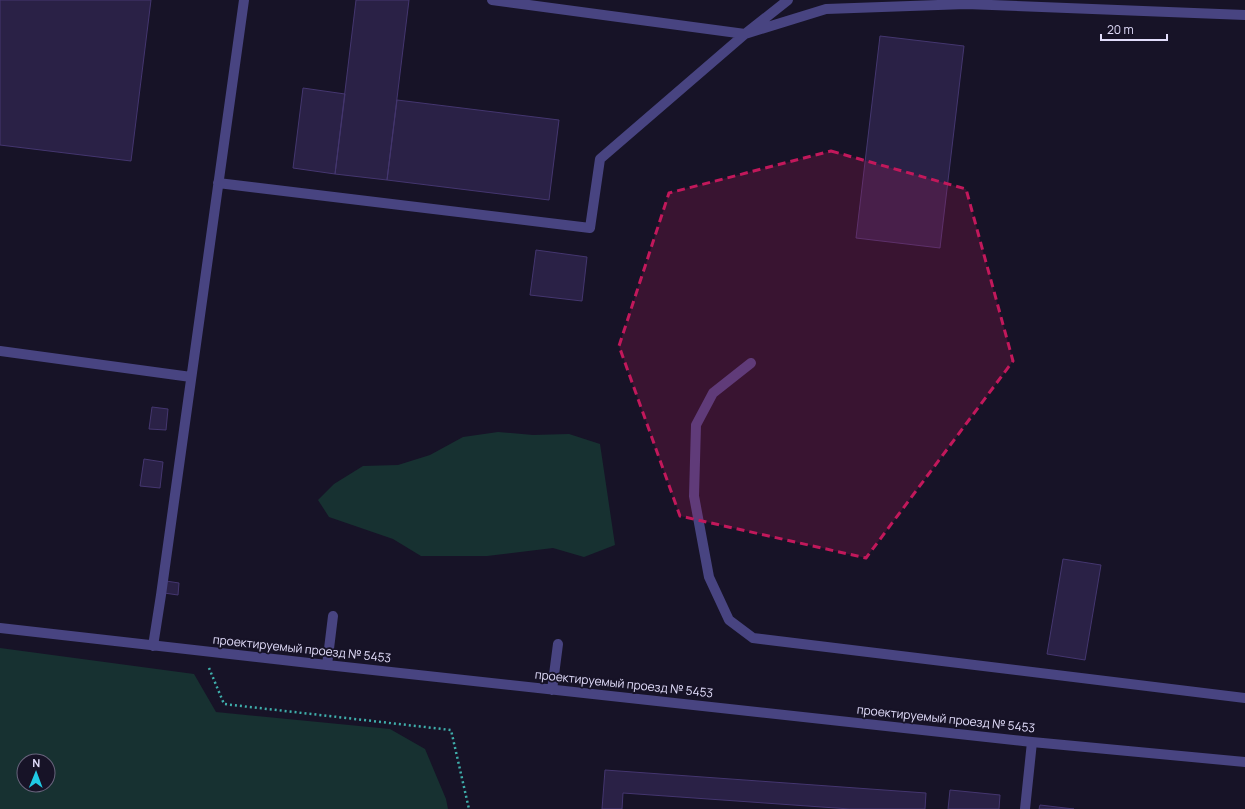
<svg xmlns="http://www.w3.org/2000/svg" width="1245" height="809" font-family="Manrope,sans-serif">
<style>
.green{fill:#173131;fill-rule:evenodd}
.building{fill:#2a2146;stroke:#44366f}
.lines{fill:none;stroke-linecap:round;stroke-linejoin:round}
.path{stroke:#3faeab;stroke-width:2.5;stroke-dasharray:2 3;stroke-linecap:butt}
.minor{stroke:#484481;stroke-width:10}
.marked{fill:#c2185b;fill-opacity:0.2;stroke:#c2185b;stroke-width:3;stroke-dasharray:8 5;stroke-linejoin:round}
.labels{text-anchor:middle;stroke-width:4;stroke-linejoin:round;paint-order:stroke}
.street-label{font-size:12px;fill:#e2ddfb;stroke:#171327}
</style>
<rect width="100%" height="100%" fill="#171327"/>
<path class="green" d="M 498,432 L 533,435 L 569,434 L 600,444 L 615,545 L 584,557 L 553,548 L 487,556 L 421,556 L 393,539 L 329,517 L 318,500 L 334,484 L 363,466 L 398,465 L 430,455 L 463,437 Z
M 0,648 L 194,674 L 216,712 L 390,729 L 425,749 L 446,799 L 448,809 L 0,809 ZM 24,761 L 48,761 L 48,785 L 24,785 Z"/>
<path class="building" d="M 0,0 L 151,0 L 131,161 L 0,145 Z
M 356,0 L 409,0 L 387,180 L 335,174 Z
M 880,36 L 964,46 L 940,248 L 856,238 Z
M 303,88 L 345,94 L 335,174 L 293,168 Z
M 397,100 L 559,120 L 549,200 L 387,180 Z
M 536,250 L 587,257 L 582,301 L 530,295 Z
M 152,407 L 168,409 L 166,430 L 149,429 Z
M 144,459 L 163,462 L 160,488 L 140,486 Z
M 1063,559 L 1101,565 L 1085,660 L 1047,654 Z
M 166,581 L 179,583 L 178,595 L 164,593 Z
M 605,770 L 926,793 L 925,809 L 850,809 L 623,793 L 622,809 L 602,809 Z
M 950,790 L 1000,795 L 999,809 L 948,809 Z
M 1040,805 L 1074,809 L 1039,809 Z"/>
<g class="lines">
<path class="path" d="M 209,668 L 224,704 L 451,730 L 469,809"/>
<path class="minor" d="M 492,0 L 745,34 L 826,9 L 966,4 L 1245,15
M 218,183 L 590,228 L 600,159 L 745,34 L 788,0
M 0,351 L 191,377
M 751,363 L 713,393 L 696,425 L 694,496 L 709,577 L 729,620 L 753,638 L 1245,698
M 0,628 L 327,665 L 1032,742 L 1245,762
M 153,646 L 161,595 L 244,0
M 327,665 L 333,616
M 552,690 L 558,644
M 1025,809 L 1032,742"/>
</g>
<path class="marked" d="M 831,151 L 966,189 L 1013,361 L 866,558 L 680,516 L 619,346 L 669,193 Z"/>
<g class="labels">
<g class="street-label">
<text transform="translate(302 649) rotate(6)" y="4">проектируемый проезд № 5453</text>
<text transform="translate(624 684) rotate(6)" y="4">проектируемый проезд № 5453</text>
<text transform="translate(946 719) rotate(6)" y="4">проектируемый проезд № 5453</text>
</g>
</g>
<g transform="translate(36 773) rotate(1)"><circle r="19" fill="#171327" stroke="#68647c"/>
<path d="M0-3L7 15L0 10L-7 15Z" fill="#20cae5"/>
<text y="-6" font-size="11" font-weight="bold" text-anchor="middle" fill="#e2ddfb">N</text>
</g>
<path d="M1101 34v6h66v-6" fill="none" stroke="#e2ddfb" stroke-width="2"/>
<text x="1107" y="34" font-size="12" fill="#e2ddfb" stroke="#171327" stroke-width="3" paint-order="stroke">20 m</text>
</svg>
